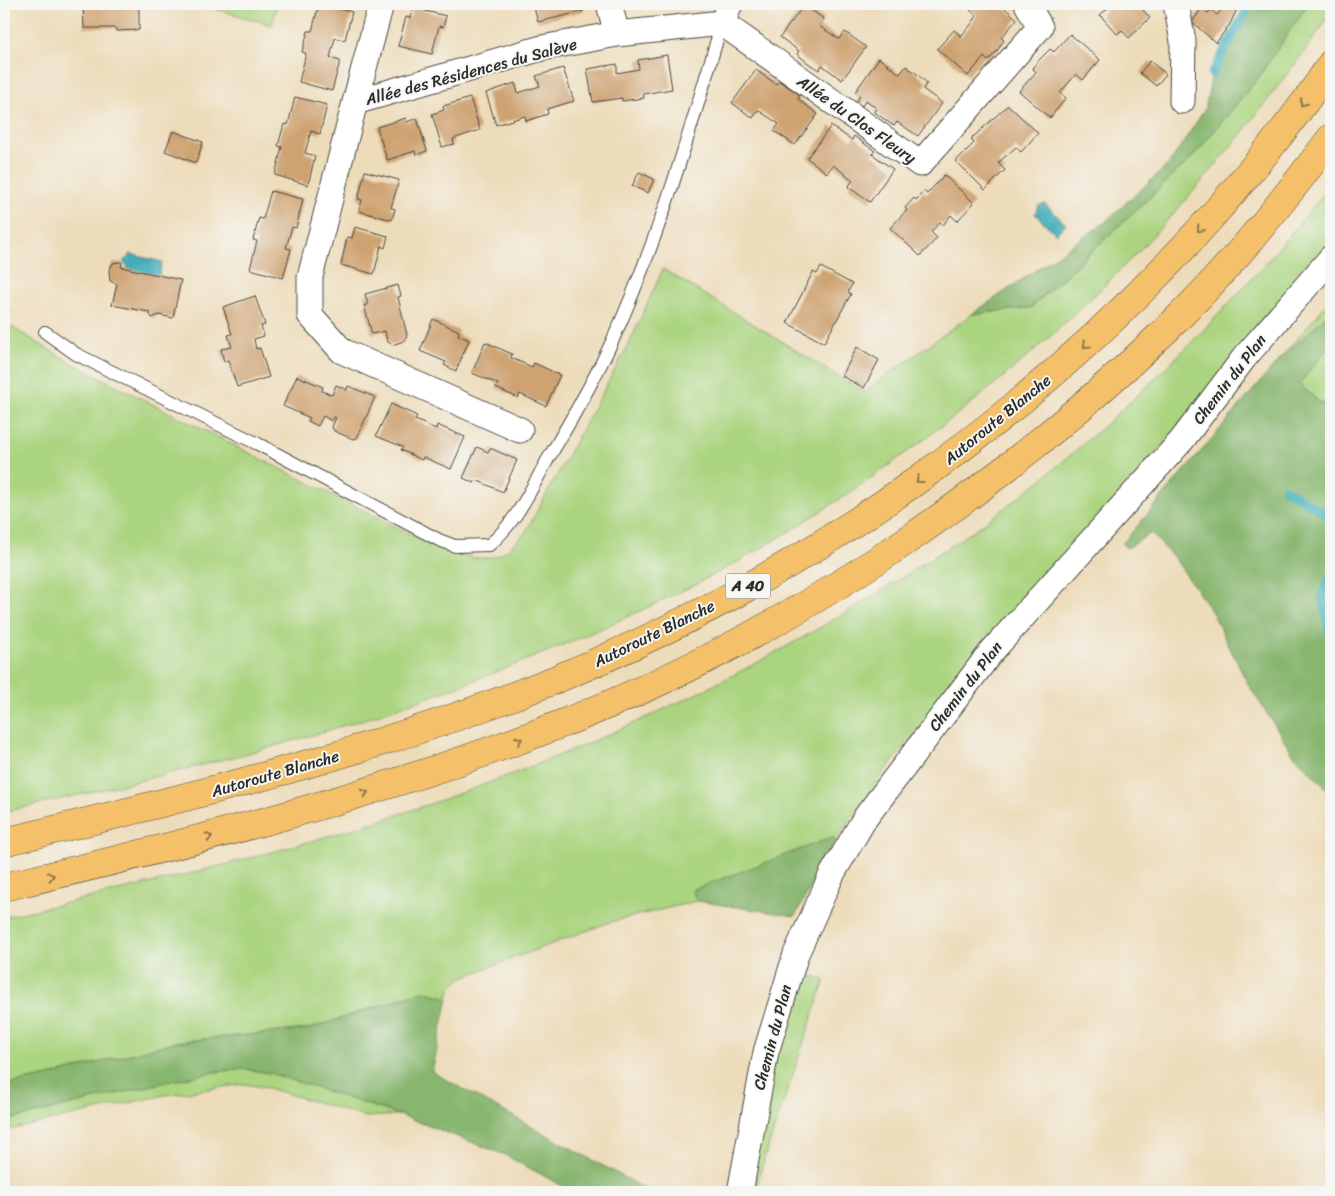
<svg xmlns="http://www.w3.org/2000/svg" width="1335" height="1196" font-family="Sriracha,sans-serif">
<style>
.green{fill:#aad47f;stroke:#6a8055}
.forest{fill:#87b66e;stroke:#59704c}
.water{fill:#3bacb7;stroke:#336c71}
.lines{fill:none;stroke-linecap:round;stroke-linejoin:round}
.stream{stroke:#3bacb7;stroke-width:9}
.building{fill:#cea271}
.service-casing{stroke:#484640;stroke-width:14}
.minor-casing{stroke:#484640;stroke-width:27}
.motorway-casing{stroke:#484640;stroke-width:29}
.service{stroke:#fff;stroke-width:12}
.minor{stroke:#fff;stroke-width:25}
.motorway{stroke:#f4c16a;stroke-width:28}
.oneway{stroke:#90764a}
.labels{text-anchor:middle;stroke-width:4;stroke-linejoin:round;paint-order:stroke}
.shield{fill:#f6f6f2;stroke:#686867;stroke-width:1}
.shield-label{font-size:15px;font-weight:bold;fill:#2b2b2b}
.street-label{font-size:16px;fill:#2b2b2b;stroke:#f6f6f2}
</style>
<rect width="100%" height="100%" fill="#f6f6f2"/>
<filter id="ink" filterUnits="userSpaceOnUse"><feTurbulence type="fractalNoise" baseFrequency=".02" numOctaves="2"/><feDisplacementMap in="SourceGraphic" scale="10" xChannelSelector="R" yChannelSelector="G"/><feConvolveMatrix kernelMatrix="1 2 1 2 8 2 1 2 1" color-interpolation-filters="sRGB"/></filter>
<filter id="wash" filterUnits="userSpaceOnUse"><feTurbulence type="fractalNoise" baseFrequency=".0096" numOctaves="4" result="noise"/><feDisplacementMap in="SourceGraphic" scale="20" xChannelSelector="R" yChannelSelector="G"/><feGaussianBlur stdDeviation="1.12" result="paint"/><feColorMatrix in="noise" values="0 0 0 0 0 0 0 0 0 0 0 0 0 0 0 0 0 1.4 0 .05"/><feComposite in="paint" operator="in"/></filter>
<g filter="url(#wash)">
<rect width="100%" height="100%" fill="#eddcba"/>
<path class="green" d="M 198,4 L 277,4 L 272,25 Z
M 1308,4 L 1331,4 L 1331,13 C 1311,44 1287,74 1265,103 C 1151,254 1014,380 859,486 C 806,522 751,556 694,585 C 594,635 489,677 383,713 C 259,754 131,783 4,812 L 4,307 L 11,312 L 5,323 L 73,364 L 434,546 C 454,553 480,564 501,554 C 510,549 518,539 525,533 L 629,344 L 663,269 L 864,392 L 972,314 L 1031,308 L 1192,158 L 1258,78 Z
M 1331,185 L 1331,240 L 1290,287 L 1182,422 L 919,729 L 877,781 L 835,842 L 833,838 L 693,890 L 697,901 L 610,922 L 463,977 L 451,987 L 448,998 L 423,991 L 309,1029 L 175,1042 L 49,1076 L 4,1085 L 4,917 C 170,880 339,840 499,779 C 645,724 784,655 915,569 C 950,546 985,524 1018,498 C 1134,407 1239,300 1331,185 Z
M 1331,299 L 1331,311 L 1273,367 Z
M 1331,344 L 1331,394 L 1323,405 L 1299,384 Z
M 811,976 L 825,980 L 765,1156 L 755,1192 L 750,1192 L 764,1102 L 794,994 Z
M 245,1069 L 270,1073 L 400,1115 L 366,1117 L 268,1088 L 245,1084 L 165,1095 L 4,1131 L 4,1121 C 84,1104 164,1075 245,1069 Z"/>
<path class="forest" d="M 1250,4 L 1308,4 L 1258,78 L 1192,158 L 1030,308 L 972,314 L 1104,223 L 1169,164 L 1205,109 L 1212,74 Z
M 1331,311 L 1331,344 L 1299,384 L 1322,405 L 1331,394 L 1331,793 L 1294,755 L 1248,684 L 1212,612 L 1175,559 L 1151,533 L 1127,548 L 1122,544 L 1273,367 Z
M 833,837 L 835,842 L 795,916 L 697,901 L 692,890 Z
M 423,991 L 448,998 L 432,1072 L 651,1192 L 574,1192 L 503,1154 L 400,1115 L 270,1073 L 245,1069 L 220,1071 L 162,1083 L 4,1121 L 4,1085 L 49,1076 L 175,1042 L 309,1029 Z"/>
<path class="water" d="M 1045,204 L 1066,224 L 1056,234 L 1035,214 L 1038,206 Z
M 130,254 L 162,262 L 159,276 L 127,269 L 128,265 L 124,264 L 124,260 L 130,257 Z"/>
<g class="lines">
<path class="stream" d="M 1212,74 L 1250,4
M 1285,489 L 1331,517
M 1331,577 L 1322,594 L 1331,639"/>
</g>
<g id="blocks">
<path class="building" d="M 83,4 L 139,4 L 139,30 L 116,31 L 116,28 L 84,28 Z
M 319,4 L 352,12 L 345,40 L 335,38 L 330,58 L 340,61 L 332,91 L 299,82 L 306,53 L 302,52 L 308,31 L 312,31 Z
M 533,4 L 582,4 L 584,11 L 538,22 Z
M 976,4 L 1000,4 L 1017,19 L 1001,38 L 1004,40 L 997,51 L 988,61 L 984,57 L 968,76 L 937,49 L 954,30 L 961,36 L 970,26 L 977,16 L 970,10 Z
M 1102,4 L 1145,4 L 1147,6 L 1143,10 L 1150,18 L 1129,38 L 1122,30 L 1117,34 L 1100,15 L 1107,9 Z
M 1226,4 L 1230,4 L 1237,9 L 1230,24 L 1216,43 L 1192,22 L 1202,8 L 1208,13 L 1211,10 L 1217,15 Z
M 804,5 L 824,19 L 819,26 L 830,33 L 839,39 L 845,32 L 866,47 L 842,80 L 822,65 L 819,70 L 808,63 L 797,54 L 799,51 L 780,37 Z
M 413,8 L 446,16 L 443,27 L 439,26 L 432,54 L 398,46 L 406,17 L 410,18 Z
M 1070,34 L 1100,60 L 1083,80 L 1076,74 L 1060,93 L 1066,98 L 1050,118 L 1019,91 L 1036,72 L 1032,68 L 1040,59 L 1050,49 L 1054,52 Z
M 667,55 L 672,89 L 643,94 L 644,98 L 622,101 L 622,98 L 593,102 L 587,69 L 617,64 L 617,73 L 639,69 L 638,60 Z
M 879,58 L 900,74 L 906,66 L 917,74 L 927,83 L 923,89 L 942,103 L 918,136 L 897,122 L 894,126 L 874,112 L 876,108 L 866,100 L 862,106 L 856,102 L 860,96 L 855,92 Z
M 1150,61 L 1166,74 L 1156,86 L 1140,73 Z
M 563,68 L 574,101 L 547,109 L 548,114 L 526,121 L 525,116 L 496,125 L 486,93 L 515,83 L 518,93 L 540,86 L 536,76 Z
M 756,70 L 776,84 L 779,81 L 790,88 L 800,95 L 798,99 L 818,114 L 795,145 L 774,131 L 779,124 L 758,110 L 753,118 L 732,103 Z
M 295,97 L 327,105 L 320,134 L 311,131 L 305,153 L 315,156 L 308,185 L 275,175 L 282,147 L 278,146 L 284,124 L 288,125 Z
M 470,98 L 480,130 L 453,139 L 454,144 L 442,147 L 432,114 L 444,110 L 443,106 Z
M 1008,105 L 1038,133 L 1021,152 L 1016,147 L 998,163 L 1005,170 L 985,190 L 956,161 L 974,143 L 971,139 Z
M 406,118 L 407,122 L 417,118 L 427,151 L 416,155 L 415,151 L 387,160 L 377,127 Z
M 831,126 L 852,140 L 854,136 L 865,144 L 875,151 L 872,154 L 893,169 L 870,202 L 848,187 L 853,180 L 833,165 L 827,173 L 807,158 Z
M 173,131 L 203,142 L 196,163 L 165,151 Z
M 365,171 L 399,180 L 391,208 L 395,209 L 392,220 L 359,211 L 362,200 L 358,199 Z
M 639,172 L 654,179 L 648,193 L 632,186 Z
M 944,175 L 974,203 L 957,221 L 951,215 L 943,225 L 940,222 L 931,232 L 937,238 L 920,256 L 890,228 L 907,210 L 905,208 L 914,198 L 916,200 L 924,191 L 927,194 Z
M 271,191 L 303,199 L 296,228 L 292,227 L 286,248 L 291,249 L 283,278 L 250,269 L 257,241 L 253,240 L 259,218 L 263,219 Z
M 355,227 L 388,236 L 385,248 L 381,246 L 374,274 L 341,265 L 347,237 L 352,238 Z
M 120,262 L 122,262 L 121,267 L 181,280 L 173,318 L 159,315 L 152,318 L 149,312 L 112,305 L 117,284 L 110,281 L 109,270 L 113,263 Z
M 821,267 L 852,284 L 848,292 L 851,294 L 824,343 L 787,323 L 813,272 L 817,274 Z
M 398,285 L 401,296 L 398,297 L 407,335 L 404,341 L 392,345 L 387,341 L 385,331 L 372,334 L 364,305 L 368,305 L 365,294 Z
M 255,296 L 265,325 L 261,326 L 264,336 L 254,339 L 256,349 L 260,348 L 269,377 L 237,387 L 228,360 L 224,362 L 221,349 L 232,347 L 228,335 L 232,334 L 223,307 Z
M 433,319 L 459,331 L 458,335 L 469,340 L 456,371 L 444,365 L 446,362 L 420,351 Z
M 485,342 L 512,354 L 511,358 L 532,367 L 534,363 L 560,375 L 546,406 L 520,394 L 518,398 L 496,388 L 498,384 L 472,373 Z
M 857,347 L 879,360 L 864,388 L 842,376 Z
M 297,376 L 323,387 L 322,391 L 332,395 L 336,385 L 347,390 L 348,386 L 375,397 L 357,438 L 353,439 L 334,431 L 332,427 L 336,418 L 334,417 L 332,421 L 323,416 L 318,426 L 308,421 L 310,418 L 283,406 Z
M 391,404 L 417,416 L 415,420 L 436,429 L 437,425 L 465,437 L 451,469 L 423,457 L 422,460 L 401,450 L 403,447 L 376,436 Z
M 477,447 L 488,452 L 490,448 L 517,460 L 503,492 L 476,480 L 474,483 L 463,478 Z"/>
</g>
</g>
<g filter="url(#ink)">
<use href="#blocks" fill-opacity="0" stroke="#484640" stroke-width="1"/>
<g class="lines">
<g class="service-casing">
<path id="service" d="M 45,332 L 76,354 L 258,444 L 439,540 L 455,546 L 489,545 C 516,523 531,489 548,459 C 572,419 596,377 615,335 C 660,235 691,128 722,23"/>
</g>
<g class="minor-casing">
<path id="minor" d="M 609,4 L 617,34
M 1176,4 L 1183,41 L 1182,101
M 722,23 L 920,164 L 1040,27 L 1027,4
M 355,102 L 381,4
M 520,430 L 342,351 L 310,315 L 310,277 L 355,102 L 542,48 L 617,34 L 722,23 L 730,4
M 740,1192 L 766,1052 L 796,954 L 832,874 L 865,818 L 992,651 L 1182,440 L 1244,358 L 1331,258"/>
</g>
<g class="motorway-casing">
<path id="motorway" d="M 4,842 C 191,797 380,751 559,678 C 810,574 1034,417 1214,214 C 1255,166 1297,117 1331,64
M 4,887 C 192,843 380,795 561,724 C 788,635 992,497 1168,328 C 1228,270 1281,204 1331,138"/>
</g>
<use href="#service" class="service"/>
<use href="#minor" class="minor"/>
<use href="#motorway" class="motorway"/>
</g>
<defs><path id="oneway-chevron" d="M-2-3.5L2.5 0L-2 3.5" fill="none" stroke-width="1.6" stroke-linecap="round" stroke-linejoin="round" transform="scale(1.25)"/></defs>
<g class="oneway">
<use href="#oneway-chevron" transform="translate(1303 103) rotate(128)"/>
<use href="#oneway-chevron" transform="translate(1200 229) rotate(131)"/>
<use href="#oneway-chevron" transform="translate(1086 345) rotate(137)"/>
<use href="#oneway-chevron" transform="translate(919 480) rotate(144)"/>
<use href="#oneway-chevron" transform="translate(519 740) rotate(-20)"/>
<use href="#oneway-chevron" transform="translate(365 793) rotate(-17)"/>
<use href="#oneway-chevron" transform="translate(209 837) rotate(-14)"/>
<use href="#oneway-chevron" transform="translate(51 876) rotate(-13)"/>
</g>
</g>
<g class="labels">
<rect class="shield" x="725.5" y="573.5" width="45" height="25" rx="4"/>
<g class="shield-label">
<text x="748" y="591">A 40</text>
</g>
<g class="street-label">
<text transform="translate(471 71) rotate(-15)" y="6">Allée des Résidences du Salève</text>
<text transform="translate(857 119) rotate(35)" y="6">Allée du Clos Fleury</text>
<text transform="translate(1229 379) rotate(-52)" y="6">Chemin du Plan</text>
<text transform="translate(997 419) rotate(-39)" y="6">Autoroute Blanche</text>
<text transform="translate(654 633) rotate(-26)" y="6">Autoroute Blanche</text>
<text transform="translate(965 686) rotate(-52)" y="6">Chemin du Plan</text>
<text transform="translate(275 773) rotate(-16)" y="6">Autoroute Blanche</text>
<text transform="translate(772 1037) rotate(-75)" y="6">Chemin du Plan</text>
</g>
</g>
<rect width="1335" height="1196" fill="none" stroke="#f6f6f2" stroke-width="20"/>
</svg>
